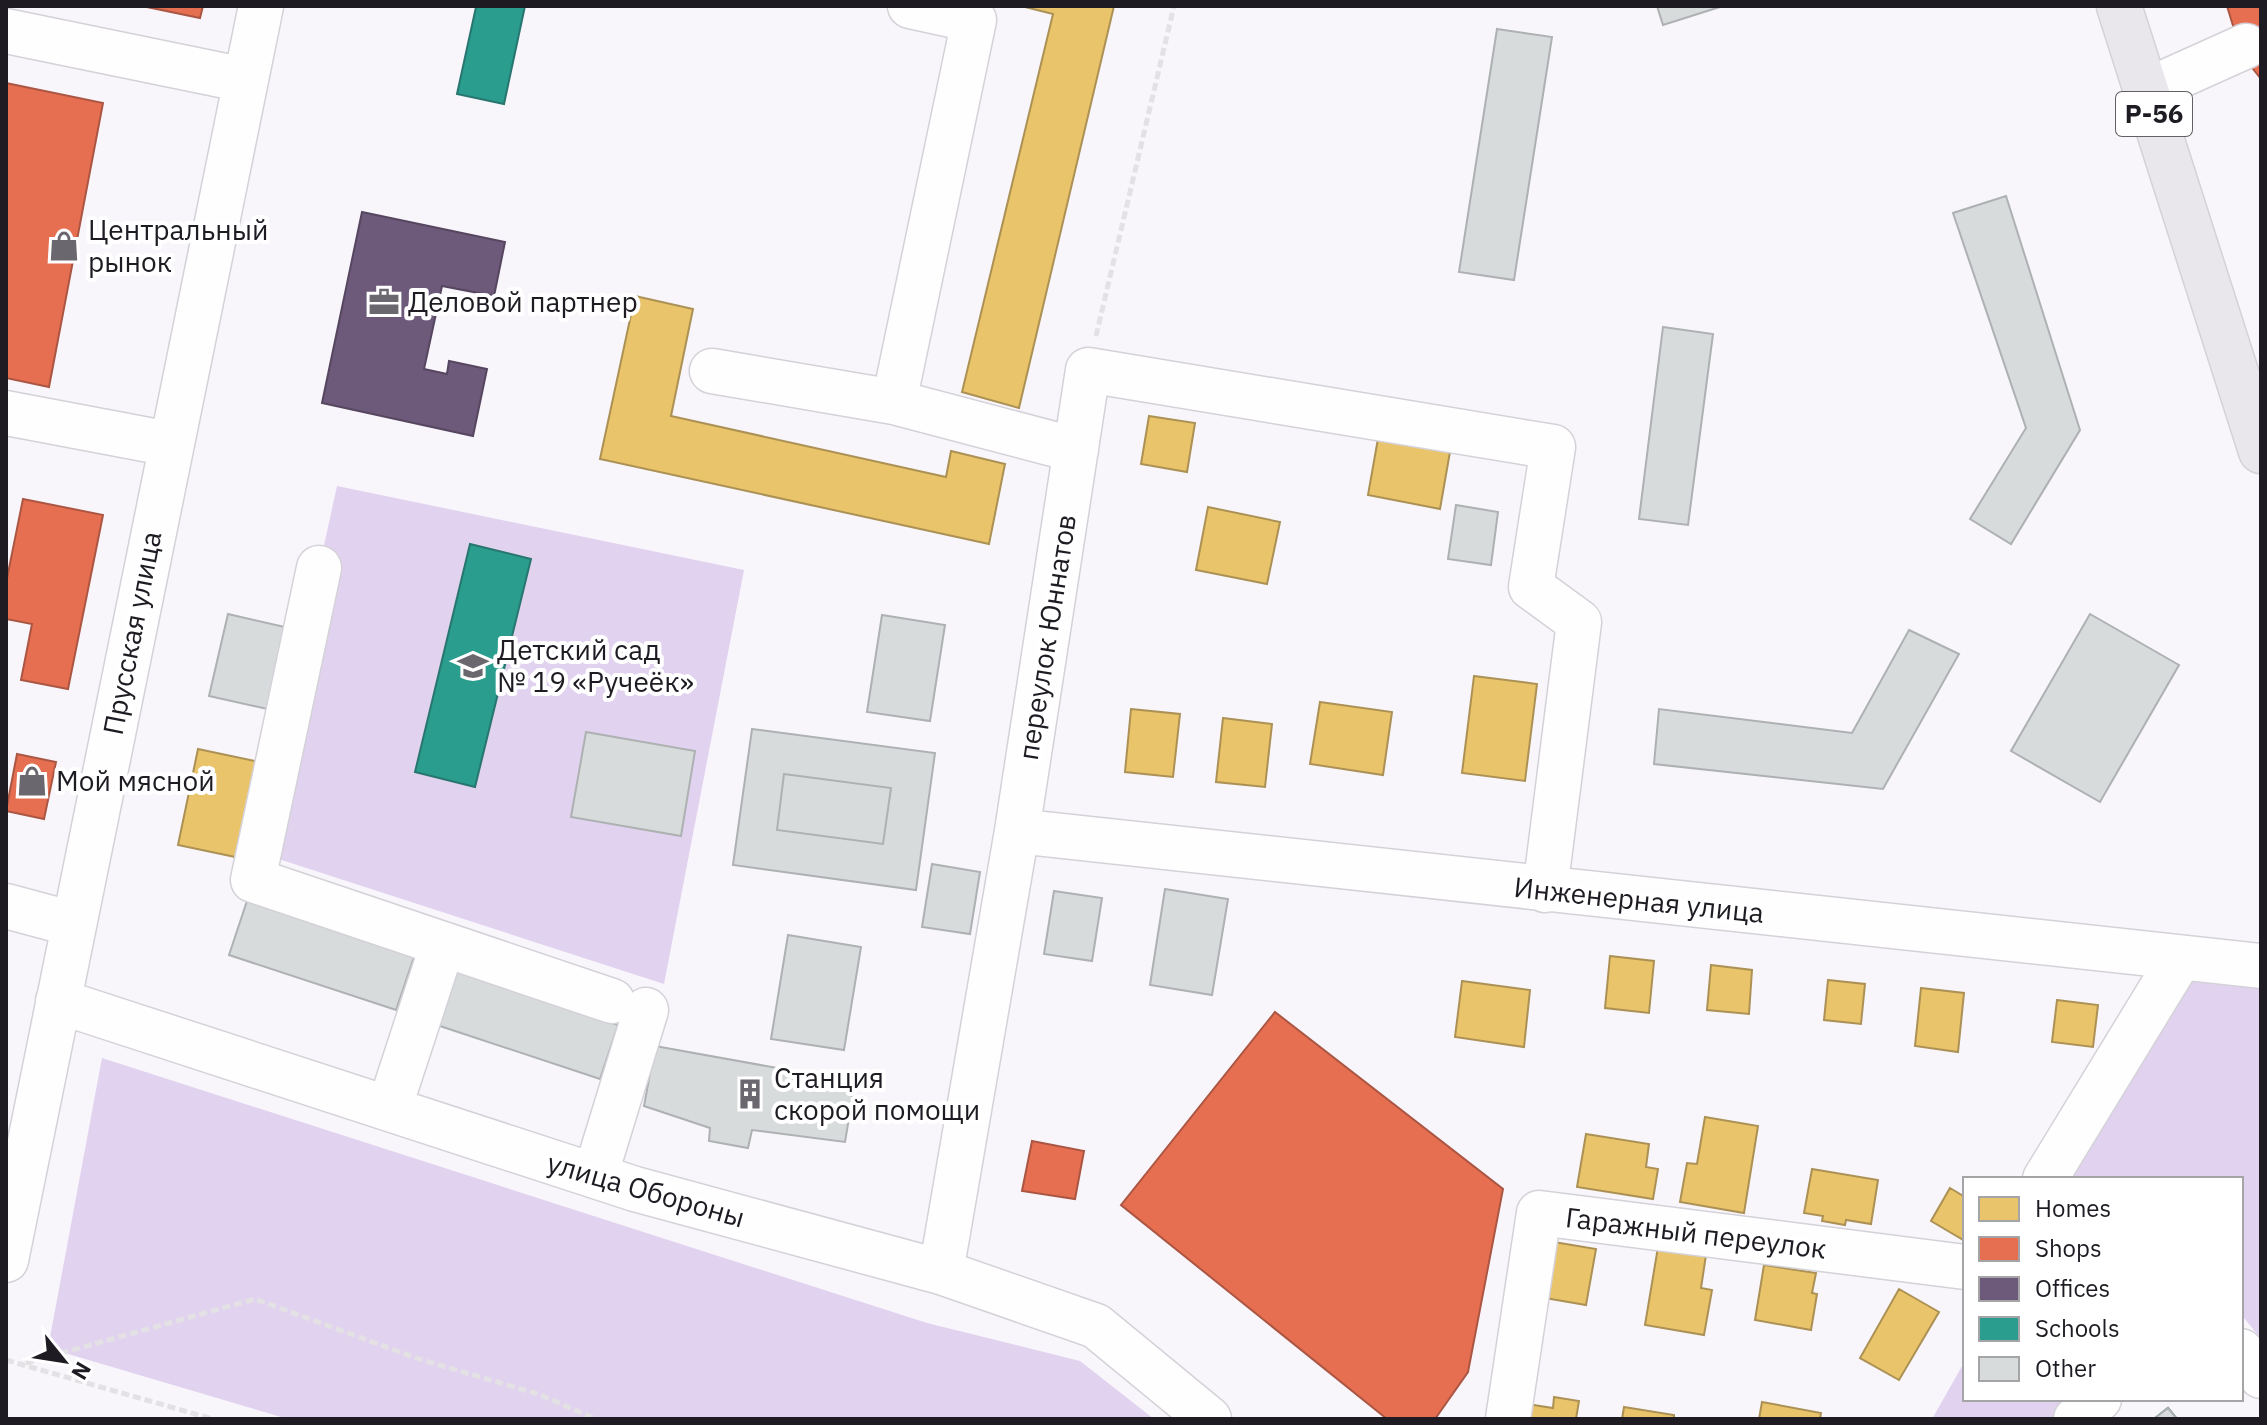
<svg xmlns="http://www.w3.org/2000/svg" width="2267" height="1425" font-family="'IBM Plex Sans',sans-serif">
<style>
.green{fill:#e1d2ef}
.homes{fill:#e9c46a;stroke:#ac9155;stroke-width:2}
.shops{fill:#e76f51;stroke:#ab5643;stroke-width:2}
.offices{fill:#6d597a;stroke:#564660;stroke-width:2}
.schools{fill:#2a9d8f;stroke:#27766f;stroke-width:2}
.building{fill:#d7dbdc;stroke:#adb1b2;stroke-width:2}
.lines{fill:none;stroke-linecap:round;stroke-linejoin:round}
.minor-casing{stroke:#d4d2d8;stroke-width:47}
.major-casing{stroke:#d4d2d6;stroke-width:47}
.path{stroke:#e3e1e4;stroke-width:5;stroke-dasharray:8 4;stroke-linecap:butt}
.minor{stroke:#fefefe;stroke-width:44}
.major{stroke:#eae7ec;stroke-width:44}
.labels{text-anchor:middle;stroke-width:8;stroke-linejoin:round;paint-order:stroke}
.shield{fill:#fff;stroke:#625f65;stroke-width:2}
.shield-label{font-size:26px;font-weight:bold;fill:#1f1b23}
.poi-label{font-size:28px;fill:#1f1b23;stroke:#fff;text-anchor:start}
.street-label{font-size:28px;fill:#1f1b23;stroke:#fff}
</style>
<rect width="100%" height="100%" fill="#f8f5fb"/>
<path class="green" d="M 337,486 L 744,570 L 664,984 L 257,852 Z
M 2188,973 L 2261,977 L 2261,1339 L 2241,1314 L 2241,1179 L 2070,1179 Z
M 102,1058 L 927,1323 L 1080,1361 L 1154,1419 L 288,1419 L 48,1348 Z
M 1965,1361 L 1965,1399 L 2073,1399 L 2053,1417 L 1932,1419 Z"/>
<path class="homes" d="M 1021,6 L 1114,6 L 1019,408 L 962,392 L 1053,14 Z
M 635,296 L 693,309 L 671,416 L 946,477 L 951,451 L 1005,464 L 989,544 L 600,459 Z
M 1149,416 L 1195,423 L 1187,472 L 1141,464 Z
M 1379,433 L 1451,446 L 1440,509 L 1368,495 Z
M 1208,507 L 1280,522 L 1267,584 L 1196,570 Z
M 1474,676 L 1537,684 L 1525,781 L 1462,773 Z
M 1320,702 L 1392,712 L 1383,775 L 1310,764 Z
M 1131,709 L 1180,714 L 1173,777 L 1125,772 Z
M 1223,718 L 1272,724 L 1265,787 L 1216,782 Z
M 198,749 L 260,762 L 240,858 L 178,845 Z
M 1610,956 L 1654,961 L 1649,1013 L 1605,1008 Z
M 1711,965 L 1752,970 L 1749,1014 L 1707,1010 Z
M 1828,980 L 1865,984 L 1861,1024 L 1824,1020 Z
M 1462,981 L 1530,990 L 1524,1047 L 1455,1037 Z
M 1921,988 L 1964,993 L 1958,1052 L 1915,1046 Z
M 2057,1000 L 2098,1005 L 2093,1047 L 2052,1042 Z
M 1705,1117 L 1758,1126 L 1744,1213 L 1680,1202 L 1687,1163 L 1697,1164 Z
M 1586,1134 L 1649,1144 L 1646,1167 L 1658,1169 L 1653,1199 L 1577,1187 Z
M 1812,1169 L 1878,1180 L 1871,1224 L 1846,1220 L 1845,1225 L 1822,1221 L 1823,1216 L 1804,1213 Z
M 1950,1188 L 1965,1197 L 1965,1241 L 1931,1221 Z
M 1548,1241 L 1596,1249 L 1586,1305 L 1539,1297 Z
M 1658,1247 L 1706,1255 L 1701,1288 L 1712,1290 L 1704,1335 L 1645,1325 Z
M 1764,1265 L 1816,1273 L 1812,1293 L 1817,1294 L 1811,1330 L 1755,1320 Z
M 1899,1289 L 1939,1312 L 1899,1380 L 1860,1358 Z
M 1554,1397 L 1579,1401 L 1576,1419 L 1517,1419 L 1520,1403 L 1553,1408 Z
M 1762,1402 L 1821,1413 L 1820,1419 L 1759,1419 Z
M 1624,1407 L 1674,1415 L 1674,1419 L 1622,1419 Z"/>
<path class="shops" d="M 142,6 L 203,6 L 200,18 Z
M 2227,6 L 2261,6 L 2261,45 L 2242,55 Z
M 2261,45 L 2261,79 L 2242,55 Z
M 6,83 L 103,103 L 49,387 L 6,378 Z
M 23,499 L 103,515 L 68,689 L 21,680 L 32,624 L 6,619 L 6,583 Z
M 17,754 L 56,762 L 44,819 L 6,811 Z
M 1275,1012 L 1503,1189 L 1468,1372 L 1435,1419 L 1387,1419 L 1121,1205 Z
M 1032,1141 L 1084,1151 L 1075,1199 L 1022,1191 Z"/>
<path class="offices" d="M 362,212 L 505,242 L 494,296 L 442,286 L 424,369 L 447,374 L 449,361 L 487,369 L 473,436 L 322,403 Z"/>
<path class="schools" d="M 469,6 L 525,6 L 504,104 L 457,94 L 476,7 Z
M 470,544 L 531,559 L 475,787 L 415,772 Z
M 2168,1408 L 2177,1419 L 2154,1419 Z"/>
<path class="building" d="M 1657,6 L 1723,6 L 1663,25 Z
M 1497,29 L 1552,37 L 1514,280 L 1459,272 Z
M 2006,196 L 2080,430 L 2011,544 L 1970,519 L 2026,428 L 1953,213 Z
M 1663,327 L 1713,334 L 1688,525 L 1639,519 Z
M 1456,505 L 1498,512 L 1491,565 L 1448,559 Z
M 228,614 L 289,628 L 272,710 L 209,696 Z
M 2090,614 L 2179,665 L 2100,802 L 2011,751 Z
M 882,615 L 945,625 L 930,721 L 867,712 Z
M 1909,630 L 1959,654 L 1883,789 L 1654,764 L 1659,709 L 1852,733 Z
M 752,729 L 935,753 L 916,890 L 733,865 Z
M 586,732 L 695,751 L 681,836 L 571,817 Z
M 784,774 L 891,788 L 883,844 L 777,830 Z
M 932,864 L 980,872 L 970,934 L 922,927 Z
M 1165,889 L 1228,899 L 1212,995 L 1150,985 Z
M 1054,891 L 1102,898 L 1092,961 L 1044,954 Z
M 247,901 L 414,957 L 396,1010 L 229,955 Z
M 788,935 L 861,947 L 844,1050 L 771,1039 Z
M 452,969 L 618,1025 L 600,1079 L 434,1024 Z
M 655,1046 L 855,1082 L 845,1142 L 752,1130 L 748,1148 L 709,1141 L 710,1128 L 644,1106 Z
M 2168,1408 L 2177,1419 L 2154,1419 Z"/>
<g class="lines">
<g class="minor-casing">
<path id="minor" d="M 6,31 L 245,80
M 2146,91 L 2246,46
M 712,371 L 894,402 L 1076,450
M 894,402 L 974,20 L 910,6
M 6,413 L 170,444
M 319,568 L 253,880 L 612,1001
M 1017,831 L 2261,966
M 6,906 L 73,924
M 58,1001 L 635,1189 L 941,1272 L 1096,1326 L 1209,1419
M 389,1109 L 443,944
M 595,1176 L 646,1010
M 2045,1179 L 2180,958
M 6,1260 L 261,6
M 941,1272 L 1017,831 L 1088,370 L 1553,447 L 1531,587 L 1579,622 L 1545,890
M 2241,1351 L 2261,1376
M 1508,1419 L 1539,1213 L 1965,1267
M 2076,1419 L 2099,1399"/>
</g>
<g class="major-casing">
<path id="major" d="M 2119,6 L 2261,451"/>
</g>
<path class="path" d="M 1096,336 L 1174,6
M 6,1360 L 213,1419
M 26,1363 L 255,1299 L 419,1359 L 538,1394 L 596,1419"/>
<use href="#minor" class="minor"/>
<use href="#major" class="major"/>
</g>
<defs>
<g id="shop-bare" transform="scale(2.4)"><path d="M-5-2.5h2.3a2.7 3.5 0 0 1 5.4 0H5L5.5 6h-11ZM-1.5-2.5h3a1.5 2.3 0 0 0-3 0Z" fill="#6b676f" stroke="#fff" stroke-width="2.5" paint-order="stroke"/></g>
<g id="office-bare" transform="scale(2.4)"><path d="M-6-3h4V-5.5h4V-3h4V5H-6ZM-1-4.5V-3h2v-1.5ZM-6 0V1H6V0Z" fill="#6b676f" stroke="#fff" stroke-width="2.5" paint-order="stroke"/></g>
<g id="school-bare" transform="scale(2.4)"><path d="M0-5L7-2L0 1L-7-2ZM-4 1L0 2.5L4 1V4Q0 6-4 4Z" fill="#6b676f" stroke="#fff" stroke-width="2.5" paint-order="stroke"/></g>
<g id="building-bare" transform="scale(2.4)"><path d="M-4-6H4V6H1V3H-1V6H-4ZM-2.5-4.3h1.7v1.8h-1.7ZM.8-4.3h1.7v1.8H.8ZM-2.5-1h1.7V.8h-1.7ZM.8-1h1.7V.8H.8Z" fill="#6b676f" stroke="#fff" stroke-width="2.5" paint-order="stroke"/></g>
</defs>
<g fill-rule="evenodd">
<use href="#shop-bare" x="64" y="246"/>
<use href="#office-bare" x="384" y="302"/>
<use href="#school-bare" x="473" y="666"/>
<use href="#shop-bare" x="32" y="781"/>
<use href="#building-bare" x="750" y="1094"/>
</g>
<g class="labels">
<rect class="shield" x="2116" y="92" width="76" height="44" rx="6"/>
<g class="shield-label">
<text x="2154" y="123">Р-56</text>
</g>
<g class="poi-label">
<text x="88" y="240">Центральный<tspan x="88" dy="32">рынок</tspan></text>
<text x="408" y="312">Деловой партнер</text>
<text x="497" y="660">Детский сад<tspan x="497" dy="32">№ 19 «Ручеёк»</tspan></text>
<text x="56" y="791">Мой мясной</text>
<text x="774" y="1088">Станция<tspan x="774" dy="32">скорой помощи</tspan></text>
</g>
<g class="street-label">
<text transform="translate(132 633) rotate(-79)" y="10">Прусская улица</text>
<text transform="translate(1047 637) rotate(-81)" y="10">переулок Юннатов</text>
<text transform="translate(1639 900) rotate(6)" y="10">Инженерная улица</text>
<text transform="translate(646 1190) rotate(16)" y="10">улица Обороны</text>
<text transform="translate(1696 1233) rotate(7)" y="10">Гаражный переулок</text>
</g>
</g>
<rect width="2267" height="1425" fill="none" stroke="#1f1b23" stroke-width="16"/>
<rect x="1963" y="1177" width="280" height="224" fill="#ffffff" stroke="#a5a4a7" stroke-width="2"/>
<rect x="1979" y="1197" width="40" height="24" fill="#e9c46a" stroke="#a5a4a7" stroke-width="2"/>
<text x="2035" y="1217" font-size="24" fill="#1f1b23">Homes</text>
<rect x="1979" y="1237" width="40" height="24" fill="#e76f51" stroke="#a5a4a7" stroke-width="2"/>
<text x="2035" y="1257" font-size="24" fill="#1f1b23">Shops</text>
<rect x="1979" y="1277" width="40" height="24" fill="#6d597a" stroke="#a5a4a7" stroke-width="2"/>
<text x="2035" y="1297" font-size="24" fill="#1f1b23">Offices</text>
<rect x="1979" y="1317" width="40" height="24" fill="#2a9d8f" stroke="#a5a4a7" stroke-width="2"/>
<text x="2035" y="1337" font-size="24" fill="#1f1b23">Schools</text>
<rect x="1979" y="1357" width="40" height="24" fill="#d7dbdc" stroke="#a5a4a7" stroke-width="2"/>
<text x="2035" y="1377" font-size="24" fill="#1f1b23">Other</text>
<g transform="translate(64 1361) rotate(120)" stroke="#ffffff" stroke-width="6" paint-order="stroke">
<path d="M0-6L14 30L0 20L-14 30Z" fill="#1f1b23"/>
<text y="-12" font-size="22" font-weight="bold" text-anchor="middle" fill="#1f1b23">N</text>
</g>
</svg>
